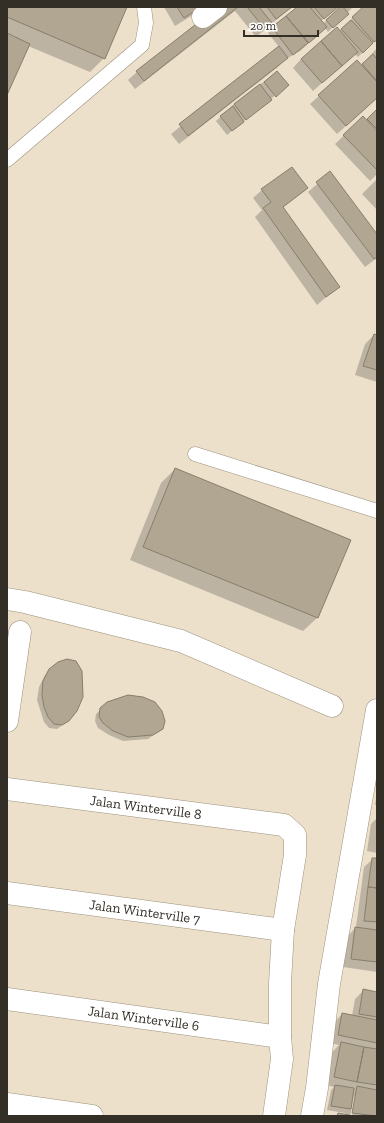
<svg xmlns="http://www.w3.org/2000/svg" width="384" height="1123" font-family="'Zilla Slab',serif">
<style>
.shadow{fill:#0003}
.building{fill:#b1a692;stroke:#887e6b}
.lines{fill:none;stroke-linecap:round;stroke-linejoin:round}
.lane-casing{stroke:#9c917d;stroke-width:15}
.street-casing{stroke:#9c917d;stroke-width:23}
.secondary-casing{stroke:#9c917d;stroke-width:23}
.lane{stroke:#fff;stroke-width:14}
.street{stroke:#fff;stroke-width:22}
.secondary{stroke:#fff;stroke-width:22}
.labels{text-anchor:middle;stroke-width:3;stroke-linejoin:round;paint-order:stroke}
.street-label{font-size:14px;fill:#332e26;stroke:#fff}
</style>
<rect width="100%" height="100%" fill="#ece0cb"/>
<path class="shadow" d="M 7,7 L 126,7 L 104,58 L 90,72 L 28,46 L 7,93 Z
M 164,7 L 202,7 L 196,13 L 175,26 Z
M 219,7 L 292,7 L 256,37 L 235,11 L 135,89 L 128,80 L 137,72 Z
M 298,7 L 337,7 L 321,21 L 323,24 L 340,7 L 353,7 L 328,32 L 325,28 L 300,51 L 288,58 L 287,57 L 278,67 L 179,144 L 171,134 L 279,47 L 268,33 Z
M 364,7 L 377,7 L 377,39 L 358,57 L 355,54 L 313,91 L 293,68 L 301,59 L 339,31 Z
M 377,48 L 377,98 L 337,134 L 310,104 L 357,62 L 361,66 Z
M 277,72 L 283,89 L 227,135 L 216,121 L 234,104 Z
M 377,110 L 377,174 L 370,181 L 335,144 L 363,117 L 366,121 Z
M 330,173 L 377,235 L 377,258 L 365,267 L 308,192 Z
M 377,179 L 377,210 L 362,194 Z
M 306,188 L 282,208 L 338,287 L 317,305 L 255,217 L 262,210 L 253,198 L 262,190 Z
M 374,335 L 377,336 L 377,382 L 355,375 L 365,344 Z
M 175,469 L 349,541 L 317,618 L 303,631 L 130,560 L 161,483 Z
M 50,670 L 68,721 L 57,729 L 49,728 L 44,722 L 37,700 L 39,687 L 45,675 Z
M 107,703 L 162,729 L 148,739 L 123,741 L 109,735 L 98,728 L 95,721 L 96,714 Z
M 377,793 L 377,805 L 375,805 Z
M 377,818 L 377,853 L 367,851 L 371,824 Z
M 373,859 L 377,859 L 377,972 L 343,967 L 347,937 L 356,927 L 364,867 Z
M 364,990 L 377,993 L 377,1116 L 352,1116 L 356,1096 L 354,1096 L 350,1116 L 336,1116 L 338,1114 L 345,1115 L 345,1113 L 327,1110 L 331,1090 L 334,1087 L 326,1085 L 332,1052 L 339,1045 L 330,1043 L 334,1023 L 342,1014 L 352,1016 L 355,999 Z"/>
<path class="building" d="M 7,7 L 127,7 L 105,59 L 7,17 Z
M 177,7 L 201,7 L 184,18 Z
M 218,7 L 238,7 L 144,81 L 136,71 Z
M 247,7 L 259,7 L 272,23 L 265,29 Z
M 267,7 L 292,7 L 276,19 Z
M 297,7 L 310,7 L 327,27 L 309,43 L 286,16 Z
M 314,7 L 338,7 L 324,19 Z
M 340,7 L 343,7 L 349,14 L 333,28 L 326,20 Z
M 363,7 L 377,7 L 377,40 L 374,42 L 352,17 Z
M 286,16 L 308,43 L 293,55 L 272,27 Z
M 351,20 L 373,43 L 363,53 L 341,29 Z
M 337,27 L 358,52 L 342,66 L 321,41 Z
M 7,33 L 30,44 L 7,95 Z
M 321,41 L 342,66 L 322,83 L 301,59 Z
M 279,46 L 288,58 L 188,136 L 179,124 Z
M 373,54 L 377,59 L 377,81 L 362,64 Z
M 357,60 L 377,82 L 377,98 L 346,126 L 318,95 Z
M 277,71 L 289,85 L 276,97 L 264,82 Z
M 260,84 L 272,100 L 246,120 L 234,104 Z
M 233,106 L 244,122 L 232,131 L 220,116 Z
M 377,109 L 377,129 L 367,119 Z
M 363,116 L 377,131 L 377,170 L 343,135 Z
M 292,167 L 308,188 L 283,207 L 340,287 L 326,297 L 263,208 L 271,202 L 261,189 Z
M 330,171 L 377,234 L 377,257 L 374,259 L 316,182 Z
M 374,334 L 377,335 L 377,370 L 363,366 Z
M 175,468 L 351,540 L 318,618 L 143,547 Z
M 67,659 L 76,661 L 82,671 L 83,697 L 77,711 L 69,721 L 62,725 L 54,724 L 48,717 L 44,707 L 42,695 L 43,681 L 49,669 L 58,662 Z
M 128,695 L 143,697 L 155,702 L 162,711 L 165,721 L 163,729 L 153,735 L 128,737 L 113,731 L 103,723 L 99,717 L 100,708 L 107,702 Z
M 372,858 L 377,858 L 377,888 L 368,887 Z
M 368,887 L 377,888 L 377,922 L 364,921 Z
M 355,927 L 377,930 L 377,962 L 351,959 Z
M 363,989 L 377,992 L 377,1017 L 359,1014 Z
M 342,1013 L 377,1020 L 377,1043 L 338,1035 Z
M 341,1042 L 364,1047 L 357,1082 L 334,1077 Z
M 364,1047 L 377,1049 L 377,1085 L 357,1082 Z
M 335,1085 L 354,1088 L 351,1109 L 331,1106 Z
M 357,1086 L 377,1090 L 377,1116 L 352,1113 Z
M 338,1113 L 354,1116 L 337,1116 Z"/>
<g class="lines">
<g class="lane-casing">
<path id="lane" d="M 7,160 L 142,45 L 146,23 L 144,7
M 195,454 L 377,511"/>
</g>
<g class="street-casing">
<g id="street">
<path d="M 203,17 L 216,7"/>
<path d="M 7,599 L 25,602 L 181,641 L 332,706"/>
<path d="M 7,721 L 20,632"/>
<path id="s1" d="M 7,789 L 284,825 L 295,835 L 295,855 L 283,930 L 280,983 L 280,1037 L 282,1059 L 274,1116"/>
<path id="s2" d="M 7,893 L 283,930"/>
<path id="s3" d="M 7,999 L 280,1037"/>
<path d="M 7,1104 L 92,1116"/>
</g>
</g>
<g class="secondary-casing">
<path id="secondary" d="M 312,1116 L 317,1088 L 329,984 L 377,710"/>
</g>
<use href="#lane" class="lane"/>
<use href="#street" class="street"/>
<use href="#secondary" class="secondary"/>
</g>
<g class="labels">
<g class="street-label">
<text dy="5" stroke="none"><textPath href="#s1" startOffset="140">Jalan Winterville 8</textPath></text>
<text dy="5" stroke="none"><textPath href="#s2" startOffset="139">Jalan Winterville 7</textPath></text>
<text dy="5" stroke="none"><textPath href="#s3" startOffset="138">Jalan Winterville 6</textPath></text>
</g>
</g>
<rect width="384" height="1123" fill="none" stroke="#332e26" stroke-width="16"/>
<path d="M244 30v6h74v-6" fill="none" stroke="#332e26" stroke-width="2"/>
<text x="250" y="30" font-size="12" fill="#332e26" stroke="#ffffff" stroke-width="3" paint-order="stroke">20 m</text>
</svg>
